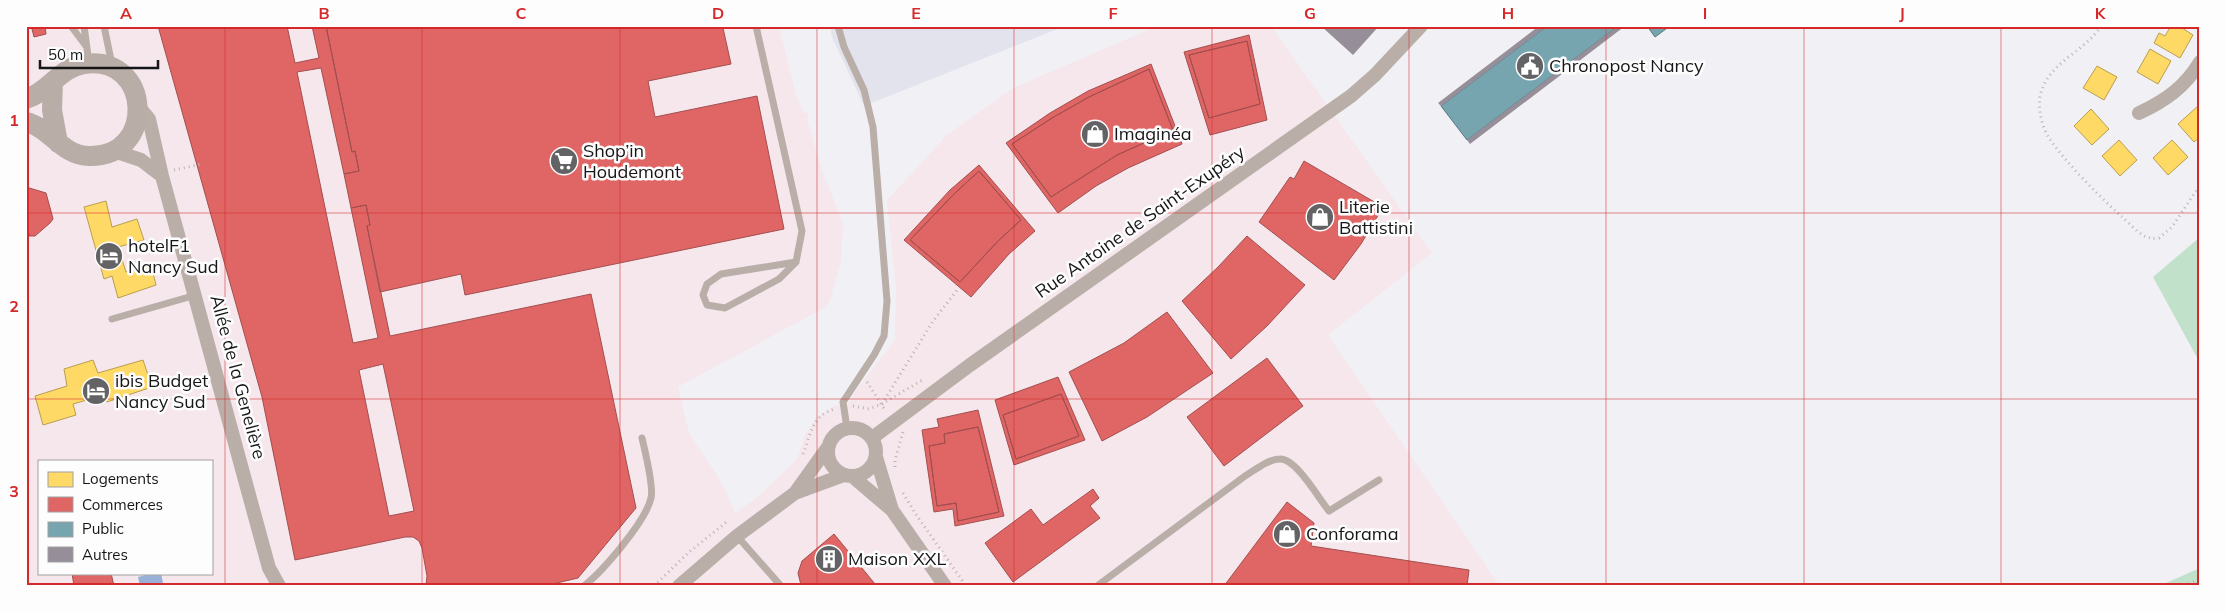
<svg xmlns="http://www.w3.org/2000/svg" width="2226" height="612" viewBox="0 0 2226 612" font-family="Mulish,sans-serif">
<rect width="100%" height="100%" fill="#f1f1f5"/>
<path fill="#f5e7ec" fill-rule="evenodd" d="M26 26H779L796 94 803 113 807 112 809 118 807 119 821 167 843 224 841 261 830 300 826 307 678 387 689 433 722 483 735 513 759 496 797 459 806 433 816 418 834 406 848 404 857 389 895 340 896 288 887 200 947 135 1013 88 1157 26H1271L1432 253 1328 335 1500 586H26ZM39 461H211V573H39Z"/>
<path fill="#e2e3ed" d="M830 26H1065L864 106 832 37Z"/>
<path fill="#c2e1ca" d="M2200 237V363L2153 277Z
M2200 568V586H2159Z"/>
<path fill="#99b1d8" d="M153 573H161L163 583 140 586 138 577Z"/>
<path fill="#ffd966" stroke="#b99e4f" d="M2171 26H2179L2193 35 2180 58 2154 43 2159 33 2165 36Z
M2150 49 2171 61 2158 84 2137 72Z
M2097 66 2117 77 2104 100 2083 88Z
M2198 106 2200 108V137L2194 142 2178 124Z
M2091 109 2109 129 2092 145 2074 126Z
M2119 140 2137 160 2120 176 2102 156Z
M2172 140 2188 157 2168 175 2153 158Z
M106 201 112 227 137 219 144 240 118 247 126 272 151 265 156 285 118 298 112 276 104 279 84 207Z
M93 360 98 373 143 360 152 387 107 402 104 395 73 404 76 415 43 425 35 396 67 386 64 369Z"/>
<path fill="#e06666" stroke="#a34e4f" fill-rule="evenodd" d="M45 26 46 34 34 37 32 29Z
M158 26H287L295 63 319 58 312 26H326L352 152 355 151 359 171 344 174 321 68 297 72 353 343 378 338 351 208 366 205 370 225 367 226 390 336 591 294 636 508 578 578 544 586H426L427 576 422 548 419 541 413 537H405L295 560 262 397ZM383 364 414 511 389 516 359 370Z
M326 26H731L723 28 731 64 648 81 655 117 757 96 784 229 465 295 461 274 380 292 367 226 370 225 366 205 351 208 344 174 359 171 355 151 352 152Z
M1249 35 1267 120 1210 135 1184 52ZM1247 41 1260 104 1209 118 1189 55Z
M1247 41 1260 104 1209 118 1189 55Z
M1151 64 1182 144 1128 168 1096 186 1058 213 1006 143 1050 113 1088 91ZM1149 69 1173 130 1117 155 1051 197 1012 144 1052 118 1089 97Z
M1149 69 1173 130 1117 155 1051 197 1012 144 1052 118 1089 97Z
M1304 161 1383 207 1361 244 1334 280 1259 222 1290 177 1294 179Z
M979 165 1035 231 1009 254 971 297 904 240 950 190ZM979 171 1021 220 998 241 960 282 910 240 954 194Z
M979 171 1021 220 998 241 960 282 910 240 954 194Z
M26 187 46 193 52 215 53 219 50 223 35 236H29L30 234 26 233Z
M1247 236 1305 285 1267 326 1231 359 1182 301 1218 267Z
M1167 312 1213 373 1147 417 1102 441 1069 372 1124 343Z
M1267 358 1303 406 1224 466 1187 417Z
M1058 377 1085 440 1014 465 995 400ZM1061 394 1079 436 1016 459 1003 415Z
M1061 394 1079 436 1016 459 1003 415Z
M978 410 1004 516 955 526 953 509 934 512 922 430 939 427 937 419ZM978 427 999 512 958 521 956 503 937 506 929 446 945 443 944 434Z
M978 427 999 512 958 521 956 503 937 506 929 446 945 443 944 434Z
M1093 489 1099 498 1090 506 1100 518 1013 582 985 543 1031 509 1043 525Z
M1287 502 1314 523 1311 546 1469 570 1467 586H1224Z
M834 534 875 584 873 586 801 585 798 573 802 561Z
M72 573H111L114 586H74Z"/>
<path fill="#76a5af" stroke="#597a82" d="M1547 26H1618L1467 140 1441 106Z
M1647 26H1670L1655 37Z"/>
<path fill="#968e99" d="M1321 26H1379L1353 55Z
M1539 26H1547L1441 106 1438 103Z
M1618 26H1625L1470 144 1467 140Z"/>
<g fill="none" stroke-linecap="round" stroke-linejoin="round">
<path stroke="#bab4b0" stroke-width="3" stroke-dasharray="1 4" stroke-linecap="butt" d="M2101 26C2084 53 2046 63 2040 97 2038 110 2042 127 2049 138 2067 164 2097 194 2121 216 2128 222 2136 231 2144 236 2149 238 2153 239 2159 238L2172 227 2200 185
M174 170 202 164
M867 382 885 410
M882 404 933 321 958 289
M853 406 869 409 882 404 924 379
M803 454C811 436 811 415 835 409
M895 467V460L903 432
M903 493 915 513 966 586
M654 586 688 553 729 520
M2184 586 2200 579"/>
<path stroke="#baafa8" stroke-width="7" d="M71 26 86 46
M84 26 89 63
M104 26 112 65
M756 26 802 231 796 262 779 279 725 308 707 305 703 295 707 284 721 274 796 262
M838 26 844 47 864 90 873 127 887 301 884 336 874 355 843 402 847 428
M112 319 196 295
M737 536 781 586
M584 586C603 571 646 521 651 498 654 487 645 451 642 438
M1097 586 1245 476C1255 470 1268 459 1280 459 1296 458 1319 499 1329 511L1379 480"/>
<path stroke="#baafa8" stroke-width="14" d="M138 106 149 119 162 176 269 568 279 586
M2139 113C2165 101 2185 87 2200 62
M114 151 141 160 162 176
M828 452a24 24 0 1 1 48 0a24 24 0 1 1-48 0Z
M872 438 970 365 1351 96 1375 75 1421 26
M876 457 892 510
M852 476 892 510 945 586
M795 493 844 475
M679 586 737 536 795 493 828 447"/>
<path stroke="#b9aea7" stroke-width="20" d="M53 81 52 110 58 143
M26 99C49 92 60 67 84 64 152 54 157 158 89 156 62 156 51 128 26 122"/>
</g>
<path fill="none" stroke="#d62828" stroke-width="1" stroke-opacity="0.55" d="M225 26V586M422 26V586M620 26V586M817 26V586M1014 26V586M1212 26V586M1409 26V586M1606 26V586M1804 26V586M2001 26V586M26 213H2200M26 399H2200"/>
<defs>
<symbol id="civic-disc" viewBox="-11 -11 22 22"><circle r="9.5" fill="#636365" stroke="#fdfdfe"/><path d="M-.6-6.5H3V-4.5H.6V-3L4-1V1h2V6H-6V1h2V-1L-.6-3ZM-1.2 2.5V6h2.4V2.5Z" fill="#fff"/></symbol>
<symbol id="shop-disc" viewBox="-11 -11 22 22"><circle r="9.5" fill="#636365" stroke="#fdfdfe"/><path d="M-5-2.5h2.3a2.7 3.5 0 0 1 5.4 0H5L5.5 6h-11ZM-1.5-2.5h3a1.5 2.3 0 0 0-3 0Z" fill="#fff"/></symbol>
<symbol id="supermarket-disc" viewBox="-11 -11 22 22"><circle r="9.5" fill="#636365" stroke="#fdfdfe"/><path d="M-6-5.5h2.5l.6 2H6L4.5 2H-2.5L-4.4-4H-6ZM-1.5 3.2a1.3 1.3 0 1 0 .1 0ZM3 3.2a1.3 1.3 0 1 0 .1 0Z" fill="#fff"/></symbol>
<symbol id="hotel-disc" viewBox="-11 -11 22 22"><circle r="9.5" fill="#636365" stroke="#fdfdfe"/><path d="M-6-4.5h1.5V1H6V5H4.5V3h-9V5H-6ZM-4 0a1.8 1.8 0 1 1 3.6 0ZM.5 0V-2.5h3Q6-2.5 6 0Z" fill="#fff"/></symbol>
<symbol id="building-disc" viewBox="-11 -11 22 22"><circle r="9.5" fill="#636365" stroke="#fdfdfe"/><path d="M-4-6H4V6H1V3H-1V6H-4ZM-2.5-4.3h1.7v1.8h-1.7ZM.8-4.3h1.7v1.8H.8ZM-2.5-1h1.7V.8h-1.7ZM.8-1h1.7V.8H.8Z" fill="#fff"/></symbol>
</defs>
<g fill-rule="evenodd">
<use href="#civic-disc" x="1514" y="50" width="32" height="32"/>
<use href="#shop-disc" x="1079" y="118" width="32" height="32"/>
<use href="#supermarket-disc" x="548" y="145" width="32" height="32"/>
<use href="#shop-disc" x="1304" y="201" width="32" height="32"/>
<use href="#hotel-disc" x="93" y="240" width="32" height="32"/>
<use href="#hotel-disc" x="80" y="375" width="32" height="32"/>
<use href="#shop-disc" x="1271" y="518" width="32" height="32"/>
<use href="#building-disc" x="813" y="543" width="32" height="32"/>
</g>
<g text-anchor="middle" stroke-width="5" stroke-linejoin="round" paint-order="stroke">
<g font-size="18" fill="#161618" stroke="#fdfdfe" text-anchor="start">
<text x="1549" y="72">Chronopost Nancy</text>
<text x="1114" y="140">Imaginéa</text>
<text x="583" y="157">Shop’in<tspan x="583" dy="21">Houdemont</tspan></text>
<text x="1339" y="213">Literie<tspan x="1339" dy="21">Battistini</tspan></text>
<text x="128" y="252">hotelF1<tspan x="128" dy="21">Nancy Sud</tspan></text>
<text x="115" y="387">ibis Budget<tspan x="115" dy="21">Nancy Sud</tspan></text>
<text x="1306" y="540">Conforama</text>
<text x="848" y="565">Maison XXL</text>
</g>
<g font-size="18" fill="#161618" stroke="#fdfdfe">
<text transform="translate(1140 222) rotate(-35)" y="6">Rue Antoine de Saint-Exupéry</text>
<text transform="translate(238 377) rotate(75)" y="6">Allée de la Genelière</text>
</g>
</g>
<rect width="2226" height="612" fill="none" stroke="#fdfdfe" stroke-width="55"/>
<rect x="38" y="460" width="175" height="115" fill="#fdfdfe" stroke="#a1a1a2"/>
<rect x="48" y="472" width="25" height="15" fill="#ffd966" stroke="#a1a1a2"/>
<text x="82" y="484" font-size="15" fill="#161618">Logements</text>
<rect x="48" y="497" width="25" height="15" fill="#e06666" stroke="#a1a1a2"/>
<text x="82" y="510" font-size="15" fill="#161618">Commerces</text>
<rect x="48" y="522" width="25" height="15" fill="#76a5af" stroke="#a1a1a2"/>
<text x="82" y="534" font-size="15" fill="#161618">Public</text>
<rect x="48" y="547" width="25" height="15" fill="#968e99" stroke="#a1a1a2"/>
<text x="82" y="560" font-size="15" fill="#161618">Autres</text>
<path d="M40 60v8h118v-8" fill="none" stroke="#161618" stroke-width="2.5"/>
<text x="48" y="60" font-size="15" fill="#161618" stroke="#fdfdfe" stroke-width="4" paint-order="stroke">50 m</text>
<rect x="28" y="28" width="2170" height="556" fill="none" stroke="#d62828" stroke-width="2"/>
<g font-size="16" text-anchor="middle" font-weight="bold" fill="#d62828">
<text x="126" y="19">A</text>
<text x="324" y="19">B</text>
<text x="521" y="19">C</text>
<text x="718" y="19">D</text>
<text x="916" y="19">E</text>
<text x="1113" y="19">F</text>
<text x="1310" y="19">G</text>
<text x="1508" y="19">H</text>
<text x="1705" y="19">I</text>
<text x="1902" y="19">J</text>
<text x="2100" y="19">K</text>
<text x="14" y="126">1</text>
<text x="14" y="312">2</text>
<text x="14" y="497">3</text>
</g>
</svg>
